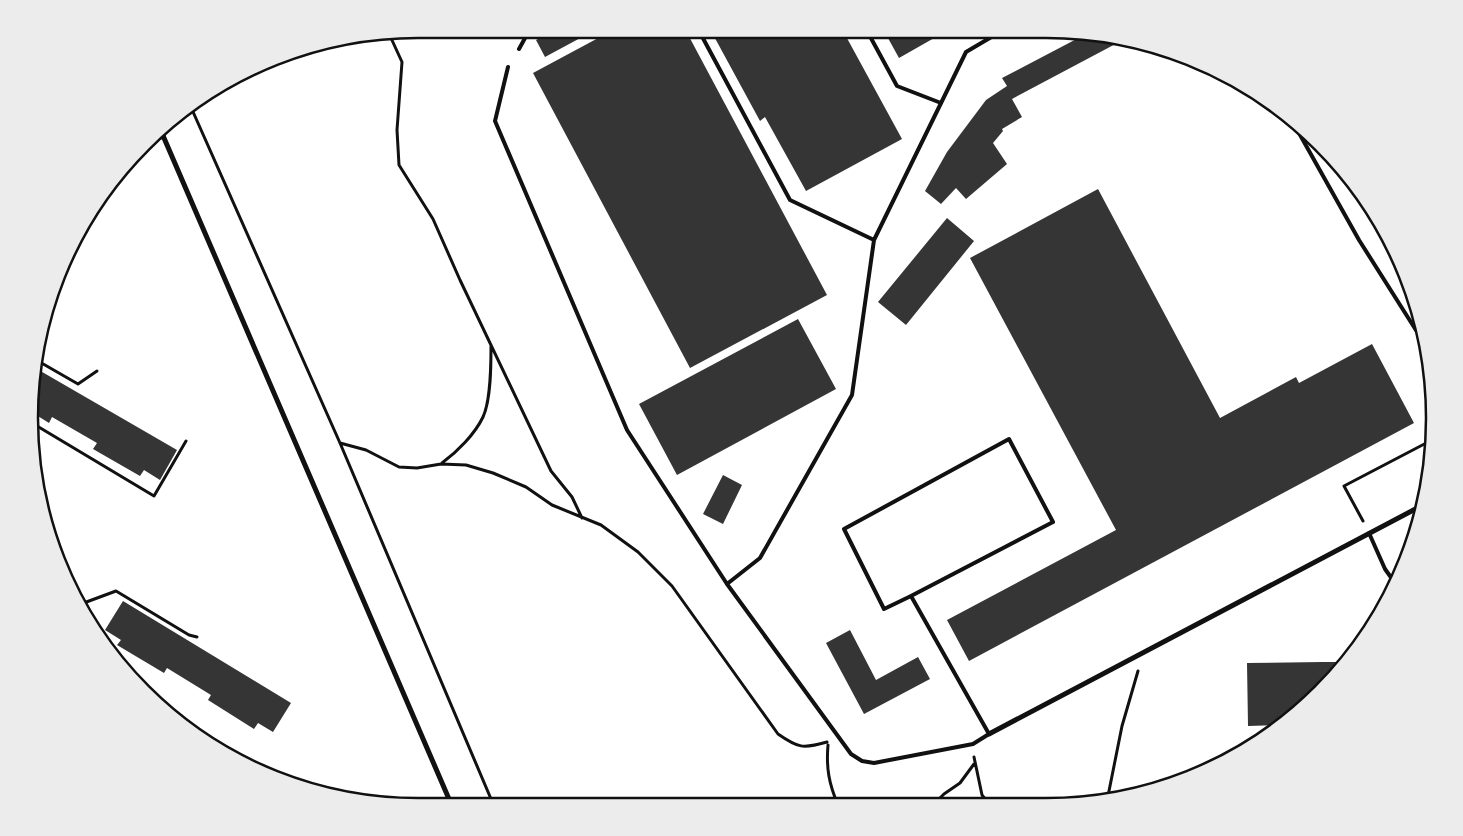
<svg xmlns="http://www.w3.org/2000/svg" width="1463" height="836" viewBox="0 0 1463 836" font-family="'Roboto Condensed',sans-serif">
<rect width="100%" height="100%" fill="#fff"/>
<path fill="#353535" d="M550 29H597L545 57 536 40 551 32Z
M615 29H685L827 295 690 368 533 73Z
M710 29H842L902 139 806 191 765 117 760 121Z
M883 29H950L899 58Z
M1088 33 1123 40 1012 99 1022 117 1002 129 1003 131 993 143 1007 164 966 199 956 188 941 204 925 191 947 152 986 100 1007 86 1002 78Z
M1098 189 1220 418 1296 377 1299 383 1372 344 1414 423 969 661 947 620 1116 530 970 258Z
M947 218 974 241 906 325 878 302Z
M798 319 836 389 677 475 639 404Z
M37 369 177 450 160 480 144 470 140 476 93 449 97 443 52 417 49 423 33 413Z
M723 475 742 485 723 524 703 514Z
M123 601 291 703 273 732 258 723 254 729 208 700 211 695 167 668 164 673 117 645 121 640 105 630Z
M850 630 876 680 918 657 930 679 864 714 826 643Z
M1323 662H1344L1320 693 1281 725 1248 726 1247 663Z"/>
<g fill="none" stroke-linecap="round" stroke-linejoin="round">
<path stroke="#111" stroke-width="3" d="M384 34 391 38 402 62 397 130 399 165 433 219 460 280 551 471 572 497 582 518
M190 105 340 443 494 806
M38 361 78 384 97 371
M32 423 154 496 186 441
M340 443 366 450 399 467 417 468 441 464 466 465 493 473 526 487 552 505 601 525 638 552 672 586 778 734C798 748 803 749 827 742
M442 463C457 452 475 434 483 417 491 400 491 365 491 346
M1363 521 1344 486 1432 440
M81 604 116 591 189 635 197 637
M828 745C826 768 829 784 838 805
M974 757 982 795 989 804
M1107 801 1122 726 1138 671
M933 805 944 794 960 783 974 764"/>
<path stroke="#111" stroke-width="4" d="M698 29 790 200 874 240
M866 29 897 86 941 103
M519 49 530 29
M508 67 495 121 627 430 727 584 851 754 862 761 874 763 973 744 989 734 911 596 1053 522 1009 439 844 529 884 609 911 596
M1290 117 1359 240 1426 346
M149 143 164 136
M1369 533 1385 569 1395 583
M727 584 760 558 852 395 874 240 966 52 1005 29"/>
<path stroke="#111" stroke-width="5" d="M161 131 452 806
M989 734 1423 505"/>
</g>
<path d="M0 0H1463V836H0ZM418 38H1046A380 380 0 0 1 1426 418V418A380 380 0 0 1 1046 798H418A380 380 0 0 1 38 418V418A380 380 0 0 1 418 38Z" fill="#ececec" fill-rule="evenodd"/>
<path fill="none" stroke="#111" stroke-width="2.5" d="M418 38H1046A380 380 0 0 1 1426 418V418A380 380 0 0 1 1046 798H418A380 380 0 0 1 38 418V418A380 380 0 0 1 418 38Z"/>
</svg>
